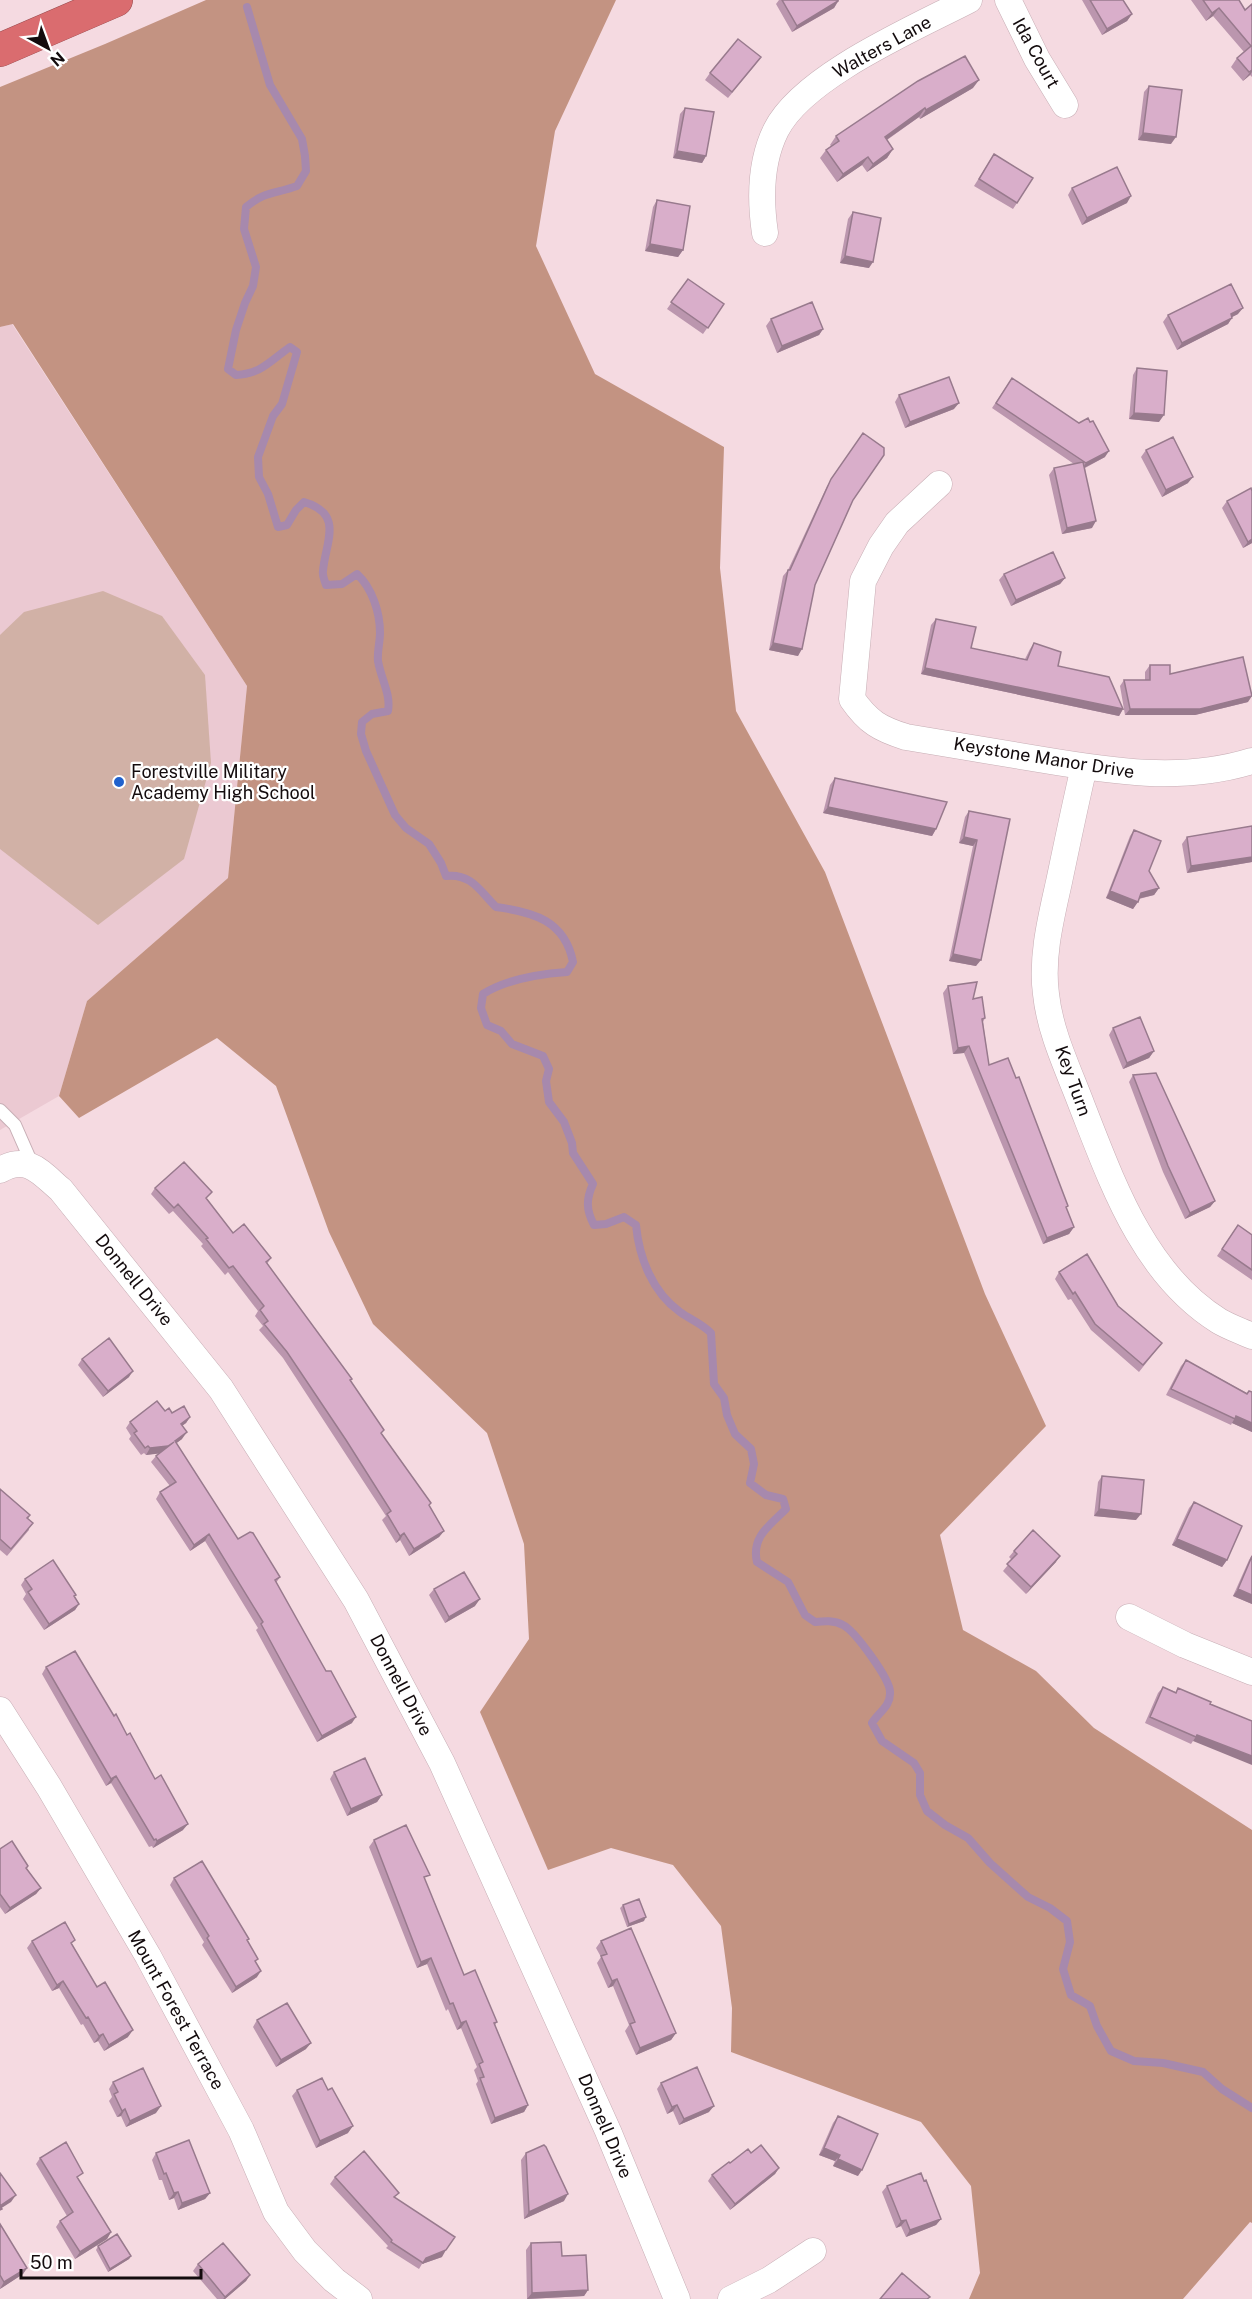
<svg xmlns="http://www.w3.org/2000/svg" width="1252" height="2299" viewBox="0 0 1252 2299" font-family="'Public Sans',sans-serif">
<rect width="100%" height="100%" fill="#f5dae1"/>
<path fill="#ebc9d2" d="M12 324 247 686 228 878 87 1001 59 1096 0 1130V327Z"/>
<path fill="#d1b1a6" d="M103 591 162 616 205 675 211 763 184 859 98 925 0 849V635L24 612Z"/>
<path fill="#c39382" d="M206 0H616L555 131 536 246 595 374 724 447 720 568 736 711 825 872 985 1294 1046 1426 940 1535 963 1630 1036 1671 1094 1728 1252 1830V2223L1250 2222 1183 2299H969L980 2273 971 2186 921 2122 731 2052 732 2008 721 1926 673 1865 611 1848 548 1870 480 1712 529 1639 524 1544 487 1433 373 1324 329 1232 276 1086 217 1038 79 1118 59 1096 87 1001 228 878 247 686 13 324 0 327V87L105 44Z"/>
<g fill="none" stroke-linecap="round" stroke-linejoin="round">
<path stroke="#a789ad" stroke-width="8" d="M247 7 270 85 302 139 305 156 306 171 297 186C275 194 265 191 246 207L244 229 256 267 253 286 245 303 236 330 228 369 236 375C261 374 270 361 290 347L297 352 282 404 273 416 258 457 259 477 268 494 278 527 287 525 296 510 304 502C345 514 325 543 323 571 322 576 325 581 326 585L342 584 357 574C372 588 380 612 380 633 380 642 377 652 378 661 381 679 391 694 388 711L372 714 362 722 361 734 366 751 395 815 406 828 429 844 441 863 446 876C471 873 480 891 496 907 534 912 565 921 573 962L567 972C539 974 507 979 483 994L481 1008 487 1025 501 1031 512 1044 543 1056 549 1069 546 1081 549 1102 564 1122 572 1143 573 1153 593 1184C586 1199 586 1210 594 1225L606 1224 624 1217 636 1225C639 1257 652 1292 680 1312 691 1320 701 1323 711 1333L714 1384 724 1398 727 1415 735 1434 751 1449 754 1464 750 1483 766 1495 783 1499 786 1509C770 1525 751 1537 757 1562L788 1582 805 1615 815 1622C824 1621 834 1620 843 1625 855 1631 890 1679 890 1692 891 1706 879 1712 872 1723L882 1741 914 1763 920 1773V1795L927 1811 945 1825 968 1838 990 1863 1028 1897 1050 1908 1067 1921 1070 1942 1063 1969 1071 1995 1090 2006 1097 2026 1111 2051 1134 2061 1163 2063 1203 2072 1222 2089 1252 2108"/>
<defs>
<path id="lane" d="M0 1110 15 1125 33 1166"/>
<path id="street" d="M1008 0 1037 59 1065 105
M765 233C760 199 760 162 776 130 803 76 915 28 969 0
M939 484 897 523 881 546 863 581 852 699C868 722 880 729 906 737 950 744 994 752 1038 759 1109 771 1182 783 1252 761
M1084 767C1075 805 1067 844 1059 882 1051 918 1041 957 1046 994 1050 1033 1069 1071 1082 1106 1113 1185 1144 1274 1219 1321 1229 1327 1241 1331 1252 1336
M0 1170C28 1154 41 1173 61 1190L221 1389 356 1600 442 1763 608 2131 677 2299
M1129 1617 1185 1645 1252 1672
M0 1710 49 1787 148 1956 241 2130 276 2212 305 2251 334 2280 359 2299
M731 2299 769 2280 813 2251"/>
<path id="highway" d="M0 50 116 0"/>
</defs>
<use href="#lane" stroke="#c7aeb5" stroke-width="14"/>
<use href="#street" stroke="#c7aeb5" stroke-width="27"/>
<use href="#highway" stroke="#944a4d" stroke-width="34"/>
<use href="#lane" stroke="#fff" stroke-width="12"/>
<use href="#street" stroke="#fff" stroke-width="26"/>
<use href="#highway" stroke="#da6c6f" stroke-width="33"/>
</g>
<path fill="#bb96ae" d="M779 0H839L834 8 792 32 776 4Z
M1082 0H1123L1132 14 1127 21 1102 35Z
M1191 0H1239L1245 10 1252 4V77L1250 75 1243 81 1231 67 1237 58 1244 52 1213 16 1206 21Z
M756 64 728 98 705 80 710 73Z
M1149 86 1171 144 1138 140 1144 92Z
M973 88 920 119 919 117 887 140 893 149 887 158 867 172 862 165 837 182 820 158 826 150 831 146 830 145 836 136Z
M685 108 706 156 702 163 673 158 680 114Z
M994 154 1017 203 1013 209 974 186Z
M1072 188 1127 203 1082 225 1068 195Z
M657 200 683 250 678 257 645 251 653 207Z
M853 212 869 268 840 263 848 219Z
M688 279 724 304 703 334 667 309Z
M1238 314 1232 317 1228 324 1177 350 1163 322 1168 315Z
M771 319 823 329 819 335 777 353 766 326Z
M1137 368 1159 422 1129 419 1133 375Z
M1012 378 1105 457 1085 468 1092 528 1062 534 1049 475 1054 468 1074 464 992 408Z
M899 395 954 409 905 428 895 402Z
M863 433 853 500 815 585 798 656 769 650 783 576 788 570 827 486Z
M1146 450 1188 483 1162 497 1141 457Z
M1227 501 1252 543 1243 548 1222 508Z
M1004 574 1065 578 1060 584 1011 606 999 580Z
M936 619 971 648 1025 659 1030 649 1034 643 1058 666 1123 709 1119 716 921 674 931 625Z
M1150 665 1170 674 1248 702 1195 715H1125L1120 686 1124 680H1145V672Z
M835 778 936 829 932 836 823 813 830 785Z
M969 811 1010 819 976 966 949 961 973 846 959 843 965 817Z
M1252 826V862L1187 873 1182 844 1187 837Z
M1134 830 1149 871 1159 888 1154 895 1139 899 1133 909 1106 898 1130 836Z
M948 986 973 999 985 1018 983 1022 989 1065 1068 1206 1066 1208 1074 1227 1069 1234 1043 1244 964 1053 953 1054 943 993Z
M1113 1028 1154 1051 1149 1058 1123 1069 1109 1035Z
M1133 1075 1215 1201 1210 1207 1185 1219 1163 1172 1129 1082Z
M155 1188 207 1199 233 1233 271 1258 267 1264 352 1379 351 1381 382 1434 429 1506 444 1531 439 1537 409 1556 400 1540 396 1543 382 1520 386 1516 341 1447 283 1358 259 1330 263 1326 255 1316 258 1311 228 1272 225 1275 201 1246 203 1244 173 1211 169 1214 151 1194Z
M1238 1225 1252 1235V1280L1217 1256Z
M1059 1272 1118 1306 1162 1343 1139 1372 1091 1330 1071 1299 1068 1300 1055 1279Z
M82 1359 129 1377 103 1397 78 1365Z
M1186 1360 1247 1393 1249 1391 1252 1432 1232 1423 1231 1425 1166 1395 1181 1366Z
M165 1411 190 1417 186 1423 182 1426V1439L176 1443 238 1539 280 1577 276 1583 352 1723 317 1742 256 1630 258 1628 205 1541 190 1551 156 1499 160 1492 170 1486 151 1462 156 1456 159 1453 146 1455 144 1453 141 1455 129 1439 131 1436 126 1428 130 1422Z
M1102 1476 1136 1520 1094 1516 1098 1482Z
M0 1489 30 1515 28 1519 29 1530 7 1556 0 1550Z
M1194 1502 1227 1560 1222 1567 1172 1545 1189 1508Z
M1014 1551 1056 1562 1026 1594 1003 1571 1012 1560 1009 1557Z
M1252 1555V1604L1233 1596 1249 1560Z
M25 1579 75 1597 79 1604 75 1610 44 1630 23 1599 26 1594 21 1585Z
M434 1589 475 1606 445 1623 429 1595Z
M46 1667 183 1830 153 1848 152 1846 149 1847 111 1783 106 1786 42 1674Z
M1163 1687 1176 1692 1178 1688 1210 1704 1252 1721 1193 1741 1191 1744 1145 1723 1158 1693Z
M334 1772 382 1795 377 1802 347 1816 330 1779Z
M374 1840 425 1881 464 1975 497 2022 495 2025 528 2105 524 2112 491 2124 476 2084 478 2081 474 2070 477 2067 461 2028 457 2030 448 2009 446 2011 427 1964 417 1968 369 1847Z
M0 1849 28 1866 27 1869 41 1888 36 1894 5 1914 0 1907Z
M174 1878 247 1941 256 1962 257 1977 232 1993 202 1945 204 1942 170 1885Z
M623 1905 644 1921 627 1927 620 1908Z
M32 1941 72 1944 97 1987 128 2037 104 2051 98 2041 94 2043 83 2024 81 2025 59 1988 52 1991 27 1948Z
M601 1941 676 2033 671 2040 636 2055 625 2031 629 2025 613 1986 608 1988 597 1963 601 1957 596 1948Z
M257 2020 306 2049 276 2067 253 2027Z
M113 2082 156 2113 126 2127 121 2116 117 2117 109 2101 112 2097 109 2089Z
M661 2083 709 2112 679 2125 673 2111 667 2114 657 2089Z
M297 2090H328L348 2133 316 2148 292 2096Z
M838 2116 858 2176 833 2166 835 2161 819 2155 833 2123Z
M156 2153 210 2193 205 2199 178 2210 174 2198 169 2200 162 2180H159L152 2160Z
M526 2153 564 2201 524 2219 521 2160Z
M751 2153 779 2168 775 2174 730 2210 708 2181 712 2175 730 2163Z
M40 2158 79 2180 111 2232 107 2239 75 2259 56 2227 60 2221 67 2216 36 2164Z
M335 2177 395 2198 442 2257 422 2264 419 2269 386 2248 388 2246 330 2184Z
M924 2181 941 2219 936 2225 906 2237 901 2226 896 2228 882 2192 887 2186Z
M0 2224 27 2268 23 2274 0 2289Z
M531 2243 562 2256 588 2290 584 2296 527 2299 526 2250Z
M98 2246 131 2256 129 2259 108 2272 96 2250Z
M198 2264 250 2275 246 2281 225 2299H217L193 2271Z"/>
<path fill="#987a8d" d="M838 1 834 8 792 32 797 26Z
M1219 8 1213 16 1206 21 1212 13Z
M1132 14 1127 21 1102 35 1107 29Z
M1252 70V72L1250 75 1243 81Z
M979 80 973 88 920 119 926 110Z
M925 108 919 117 879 145 885 137Z
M1143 133 1176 137 1171 144 1138 140Z
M893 149 887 158 867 172 873 164Z
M677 151 706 156 702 163 673 158Z
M868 157 862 165 837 182 843 174Z
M1131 196 1127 203 1082 225 1087 218Z
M650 244 683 250 678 257 645 251Z
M845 256 873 262 869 268 840 263Z
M1243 308 1238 314 1226 320 1231 314Z
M1232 318 1228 324 1177 350 1182 343Z
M823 329 819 335 777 353 782 346Z
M959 403 954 409 905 428 910 422Z
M1134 413 1164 415 1159 422 1129 419Z
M1109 451 1105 457 1082 469 1086 463Z
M1193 477 1188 483 1162 497 1166 490Z
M1096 521 1092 528 1062 534 1067 528Z
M1252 539V543L1243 548 1248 542Z
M1065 578 1060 584 1011 606 1016 600Z
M773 643 802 649 798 656 769 650Z
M925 668 1123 709 1119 716 921 674Z
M1252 696 1248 702 1195 715H1125L1130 709Z
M828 807 936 829 932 836 823 813Z
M964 837 977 840 973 846 959 843Z
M1252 857V862L1187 873 1191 866Z
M1159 888 1154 895 1137 899 1141 893Z
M1110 891 1138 902 1133 909 1106 898Z
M953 954 981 960 976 966 949 961Z
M969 1046 964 1053 953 1054 958 1048Z
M1154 1051 1149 1058 1123 1069 1127 1063Z
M1215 1201 1210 1207 1185 1219 1190 1213Z
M1074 1227 1069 1234 1043 1244 1047 1238Z
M133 1371 129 1377 103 1397 108 1391Z
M1236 1416 1252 1423V1432L1232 1423Z
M190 1417 186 1423 176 1430 181 1424Z
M187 1432 182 1439 170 1448 175 1441Z
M168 1446 164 1453 146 1455 150 1448Z
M1099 1509 1141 1514 1136 1520 1094 1516Z
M444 1531 439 1537 409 1556 414 1549Z
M404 1533 400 1540 396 1543 400 1536Z
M209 1534 205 1541 190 1551 194 1545Z
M1177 1539 1227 1560 1222 1567 1172 1545Z
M1060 1556 1056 1562 1026 1594 1031 1587Z
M1238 1589 1252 1595V1604L1233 1596Z
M480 1599 475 1606 445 1623 449 1617Z
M79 1604 75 1610 44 1630 49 1624Z
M356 1717 352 1723 317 1742 322 1736Z
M1197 1735 1252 1756V1765L1193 1741Z
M116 1776 111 1783 106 1786 111 1779Z
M382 1795 377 1802 347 1816 351 1809Z
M188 1824 183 1830 153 1848 157 1841Z
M41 1888 36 1894 5 1914 10 1908Z
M646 1917 644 1921 627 1927 629 1924Z
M431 1958 427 1964 417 1968 421 1962Z
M261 1971 257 1977 232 1993 236 1987Z
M617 1979 613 1986 608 1988 612 1981Z
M63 1981 59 1988 52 1991 57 1985Z
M466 2021 461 2028 457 2030 461 2023Z
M133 2030 128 2037 104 2051 109 2045Z
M676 2033 671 2040 636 2055 640 2048Z
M103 2034 98 2041 94 2043 99 2036Z
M311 2043 306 2049 276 2067 281 2060Z
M528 2105 524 2112 491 2124 495 2118Z
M677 2105 673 2111 667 2114 672 2107Z
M161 2106 156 2113 126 2127 130 2121Z
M714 2106 709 2112 679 2125 684 2119Z
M125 2109 121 2116 117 2117 122 2111Z
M353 2126 348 2133 316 2148 320 2141Z
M824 2148 840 2155 835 2161 819 2155Z
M838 2159 862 2170 858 2176 833 2166Z
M779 2168 775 2174 730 2210 735 2204Z
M178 2192 174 2198 169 2200 174 2193Z
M210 2193 205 2199 178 2210 182 2203Z
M568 2194 564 2201 524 2219 529 2212Z
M16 2195 11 2202 0 2209V2206Z
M941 2219 936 2225 906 2237 910 2230Z
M906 2220 901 2226 896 2228 901 2221Z
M111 2232 107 2239 75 2259 80 2252Z
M446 2250 442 2257 422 2264 426 2258Z
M131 2256 129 2259 108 2272 110 2269Z
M27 2268 23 2274 0 2289 4 2282Z
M250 2275 246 2281 225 2299H223Z
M588 2290 584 2296 527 2299 532 2293Z"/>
<path fill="#d9aeca" stroke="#987a8d" stroke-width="1.5" d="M782 0H838V1L797 26Z
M1090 0H1123L1132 14 1107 29Z
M1203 0H1239L1245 10 1252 4V70L1249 72 1237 58 1251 46 1219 8 1212 13Z
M738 39 761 57 732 92 710 73Z
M965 56 979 80 926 110 925 108 885 137 893 149 873 164 868 157 843 174 826 150 839 141 836 136 918 81Z
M1149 86 1182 90 1176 137 1143 133Z
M685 108 714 112 706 156 677 151Z
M994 154 1033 178 1017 203 979 179Z
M1117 167 1131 196 1087 218 1072 188Z
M657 200 690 206 683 250 650 244Z
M853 212 881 218 873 262 845 256Z
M688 279 724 304 708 328 671 302Z
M1231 284 1243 308 1231 314 1232 318 1182 343 1168 315Z
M812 302 823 329 782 346 771 319Z
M1137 368 1167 371 1164 415 1134 413Z
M949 377 959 403 910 422 899 395Z
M1012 378 1079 423 1088 418 1090 422 1093 421 1109 451 1086 463 996 403Z
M863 433 884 448V455L853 500 815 585 802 649 773 643 788 570H790L831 479Z
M1173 437 1193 477 1166 490 1146 450Z
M1083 462 1096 521 1067 528 1054 468Z
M1251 488 1252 491V539L1248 542 1227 501Z
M1053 552 1065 578 1016 600 1004 574Z
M936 619 976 627 971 648 1027 660 1034 643 1061 652 1058 666 1109 677 1123 709 925 668Z
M1243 657 1252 696 1200 709H1130L1124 680H1150V665H1170V674Z
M835 778 947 802 936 829 828 807Z
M969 811 1010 819 981 960 953 954 977 840 964 837Z
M1252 826V857L1191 866 1187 837Z
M1134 830 1161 841 1149 871 1159 888 1141 893 1138 902 1110 891Z
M977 982 973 999 982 997 985 1018 982 1019 989 1065 1008 1058 1016 1078 1019 1077 1068 1206 1066 1207 1074 1227 1047 1238 969 1046 958 1048 948 986Z
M1140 1017 1154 1051 1127 1063 1113 1028Z
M1156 1073 1215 1201 1190 1213 1168 1166 1133 1075Z
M184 1162 212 1192 206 1198 233 1233 244 1224 271 1258 266 1262 352 1379 350 1380 384 1430 381 1433 431 1503 429 1505 444 1531 414 1549 404 1533 400 1536 387 1514 391 1511 346 1440 287 1352 264 1324 268 1321 260 1310 264 1306 233 1266 229 1268 206 1239 208 1238 178 1204 174 1208 155 1188Z
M1238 1225 1252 1235V1270L1222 1249Z
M1087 1254 1118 1306 1162 1343 1143 1365 1095 1324 1075 1292 1073 1294 1059 1272Z
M109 1338 133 1371 108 1391 82 1359Z
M1186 1360 1247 1394 1249 1391 1252 1392V1423L1236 1416 1235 1419 1171 1389Z
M157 1401 165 1411 169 1408 172 1413 184 1406 190 1417 181 1424 187 1432 175 1441 238 1539 250 1532 253 1533 280 1577 275 1580 326 1671H331L356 1717 322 1736 261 1624 263 1622 209 1534 194 1545 160 1492 176 1482 156 1456 174 1442 168 1446 150 1448 148 1446 145 1448 134 1433 137 1431 130 1422Z
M1102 1476 1144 1480 1141 1514 1099 1509Z
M0 1489 30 1515 27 1518 33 1523 11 1549 0 1539Z
M1194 1502 1242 1526 1227 1560 1177 1539Z
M1033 1530 1060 1556 1031 1587 1007 1564 1017 1554 1014 1551Z
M1252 1556V1595L1238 1589Z
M53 1560 76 1595 74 1596 79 1604 49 1624 28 1592 32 1589 25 1579Z
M464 1572 480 1599 449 1617 434 1589Z
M75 1651 114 1716 116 1714 127 1735 130 1733 155 1779 161 1775 188 1824 157 1841 156 1839 154 1840 116 1776 111 1779 46 1667Z
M1163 1687 1176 1693 1178 1688 1211 1702 1210 1704 1252 1721V1756L1197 1735 1196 1737 1150 1717Z
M365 1758 382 1795 351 1809 334 1772Z
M406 1825 430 1875 424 1877 464 1975 475 1970 497 2022 494 2023 528 2105 495 2118 480 2078 484 2077 479 2064 483 2062 466 2021 461 2023 453 2003 450 2004 431 1958 421 1962 374 1840Z
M12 1841 28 1866 26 1868 41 1888 10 1908 0 1894V1849Z
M202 1861 249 1939 247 1940 258 1959 255 1961 261 1971 236 1987 207 1938 209 1936 174 1878Z
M639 1899 646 1917 629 1924 623 1905Z
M65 1922 75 1940 71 1943 97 1987 105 1982 133 2030 109 2045 103 2034 99 2036 88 2017 86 2018 63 1981 57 1985 32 1941Z
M631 1928 676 2033 640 2048 630 2024 635 2022 617 1979 612 1981 601 1956 607 1954 601 1941Z
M287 2003 311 2043 281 2060 257 2020Z
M697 2067 714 2106 684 2119 677 2105 672 2107 661 2083Z
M143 2068 161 2106 130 2121 125 2109 122 2111 114 2094 118 2092 113 2082Z
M322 2078 328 2090 332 2088 353 2126 320 2141 297 2090Z
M838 2116 878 2134 862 2170 838 2159 840 2155 824 2148Z
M189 2140 210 2193 182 2203 178 2192 174 2193 166 2173 164 2174 156 2153Z
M66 2142 83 2173 77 2177 111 2232 80 2252 60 2221 73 2212 40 2158Z
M544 2145 546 2147 568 2194 529 2212 526 2153Z
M761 2145 779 2168 735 2204 712 2175 729 2162 730 2163 748 2149 751 2153Z
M364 2151 399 2193 394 2197 455 2237 446 2250 426 2258 423 2263 391 2242 392 2240 335 2177Z
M0 2173 16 2195 0 2206 2 2209 0 2210Z
M921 2173 924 2181 926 2180 941 2219 910 2230 906 2220 901 2221 887 2186Z
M0 2224 27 2268 4 2282 0 2275Z
M117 2234 131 2256 110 2269 98 2246Z
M561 2242 562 2256 586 2255 588 2290 532 2293 531 2243Z
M223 2243 250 2275 225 2297 198 2264Z
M902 2273 930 2297 927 2299H880Z"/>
<circle fill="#2061cd" stroke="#fff" stroke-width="2" cx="119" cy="782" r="6"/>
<g text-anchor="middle" stroke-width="4.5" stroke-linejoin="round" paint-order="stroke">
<g font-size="18" fill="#130b0d" stroke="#fff">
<text transform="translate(882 47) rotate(-29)" y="6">Walters Lane</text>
<text transform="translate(1036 53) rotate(61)" y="6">Ida Court</text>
<text transform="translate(1044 758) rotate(9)" y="6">Keystone Manor Drive</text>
<text transform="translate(1073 1081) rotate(70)" y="6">Key Turn</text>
<text transform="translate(134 1280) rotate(51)" y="6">Donnell Drive</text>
<text transform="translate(401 1685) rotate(62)" y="6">Donnell Drive</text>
<text transform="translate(176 2010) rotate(61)" y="6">Mount Forest Terrace</text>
<text transform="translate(605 2126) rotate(67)" y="6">Donnell Drive</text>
</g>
<g font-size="18" fill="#130b0d" stroke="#fff" text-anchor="start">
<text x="131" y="778">Forestville Military<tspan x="131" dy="21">Academy High School</tspan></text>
</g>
</g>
<g transform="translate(48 48) rotate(139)" stroke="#ffffff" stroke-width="4.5" paint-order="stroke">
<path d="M0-4.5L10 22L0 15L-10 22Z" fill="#130b0d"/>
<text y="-9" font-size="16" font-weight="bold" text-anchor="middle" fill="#130b0d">N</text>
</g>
<path d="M21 2269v9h180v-9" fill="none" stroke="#130b0d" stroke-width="3"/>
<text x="30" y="2269" font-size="18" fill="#130b0d" stroke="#ffffff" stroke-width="4.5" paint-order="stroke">50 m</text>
</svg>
